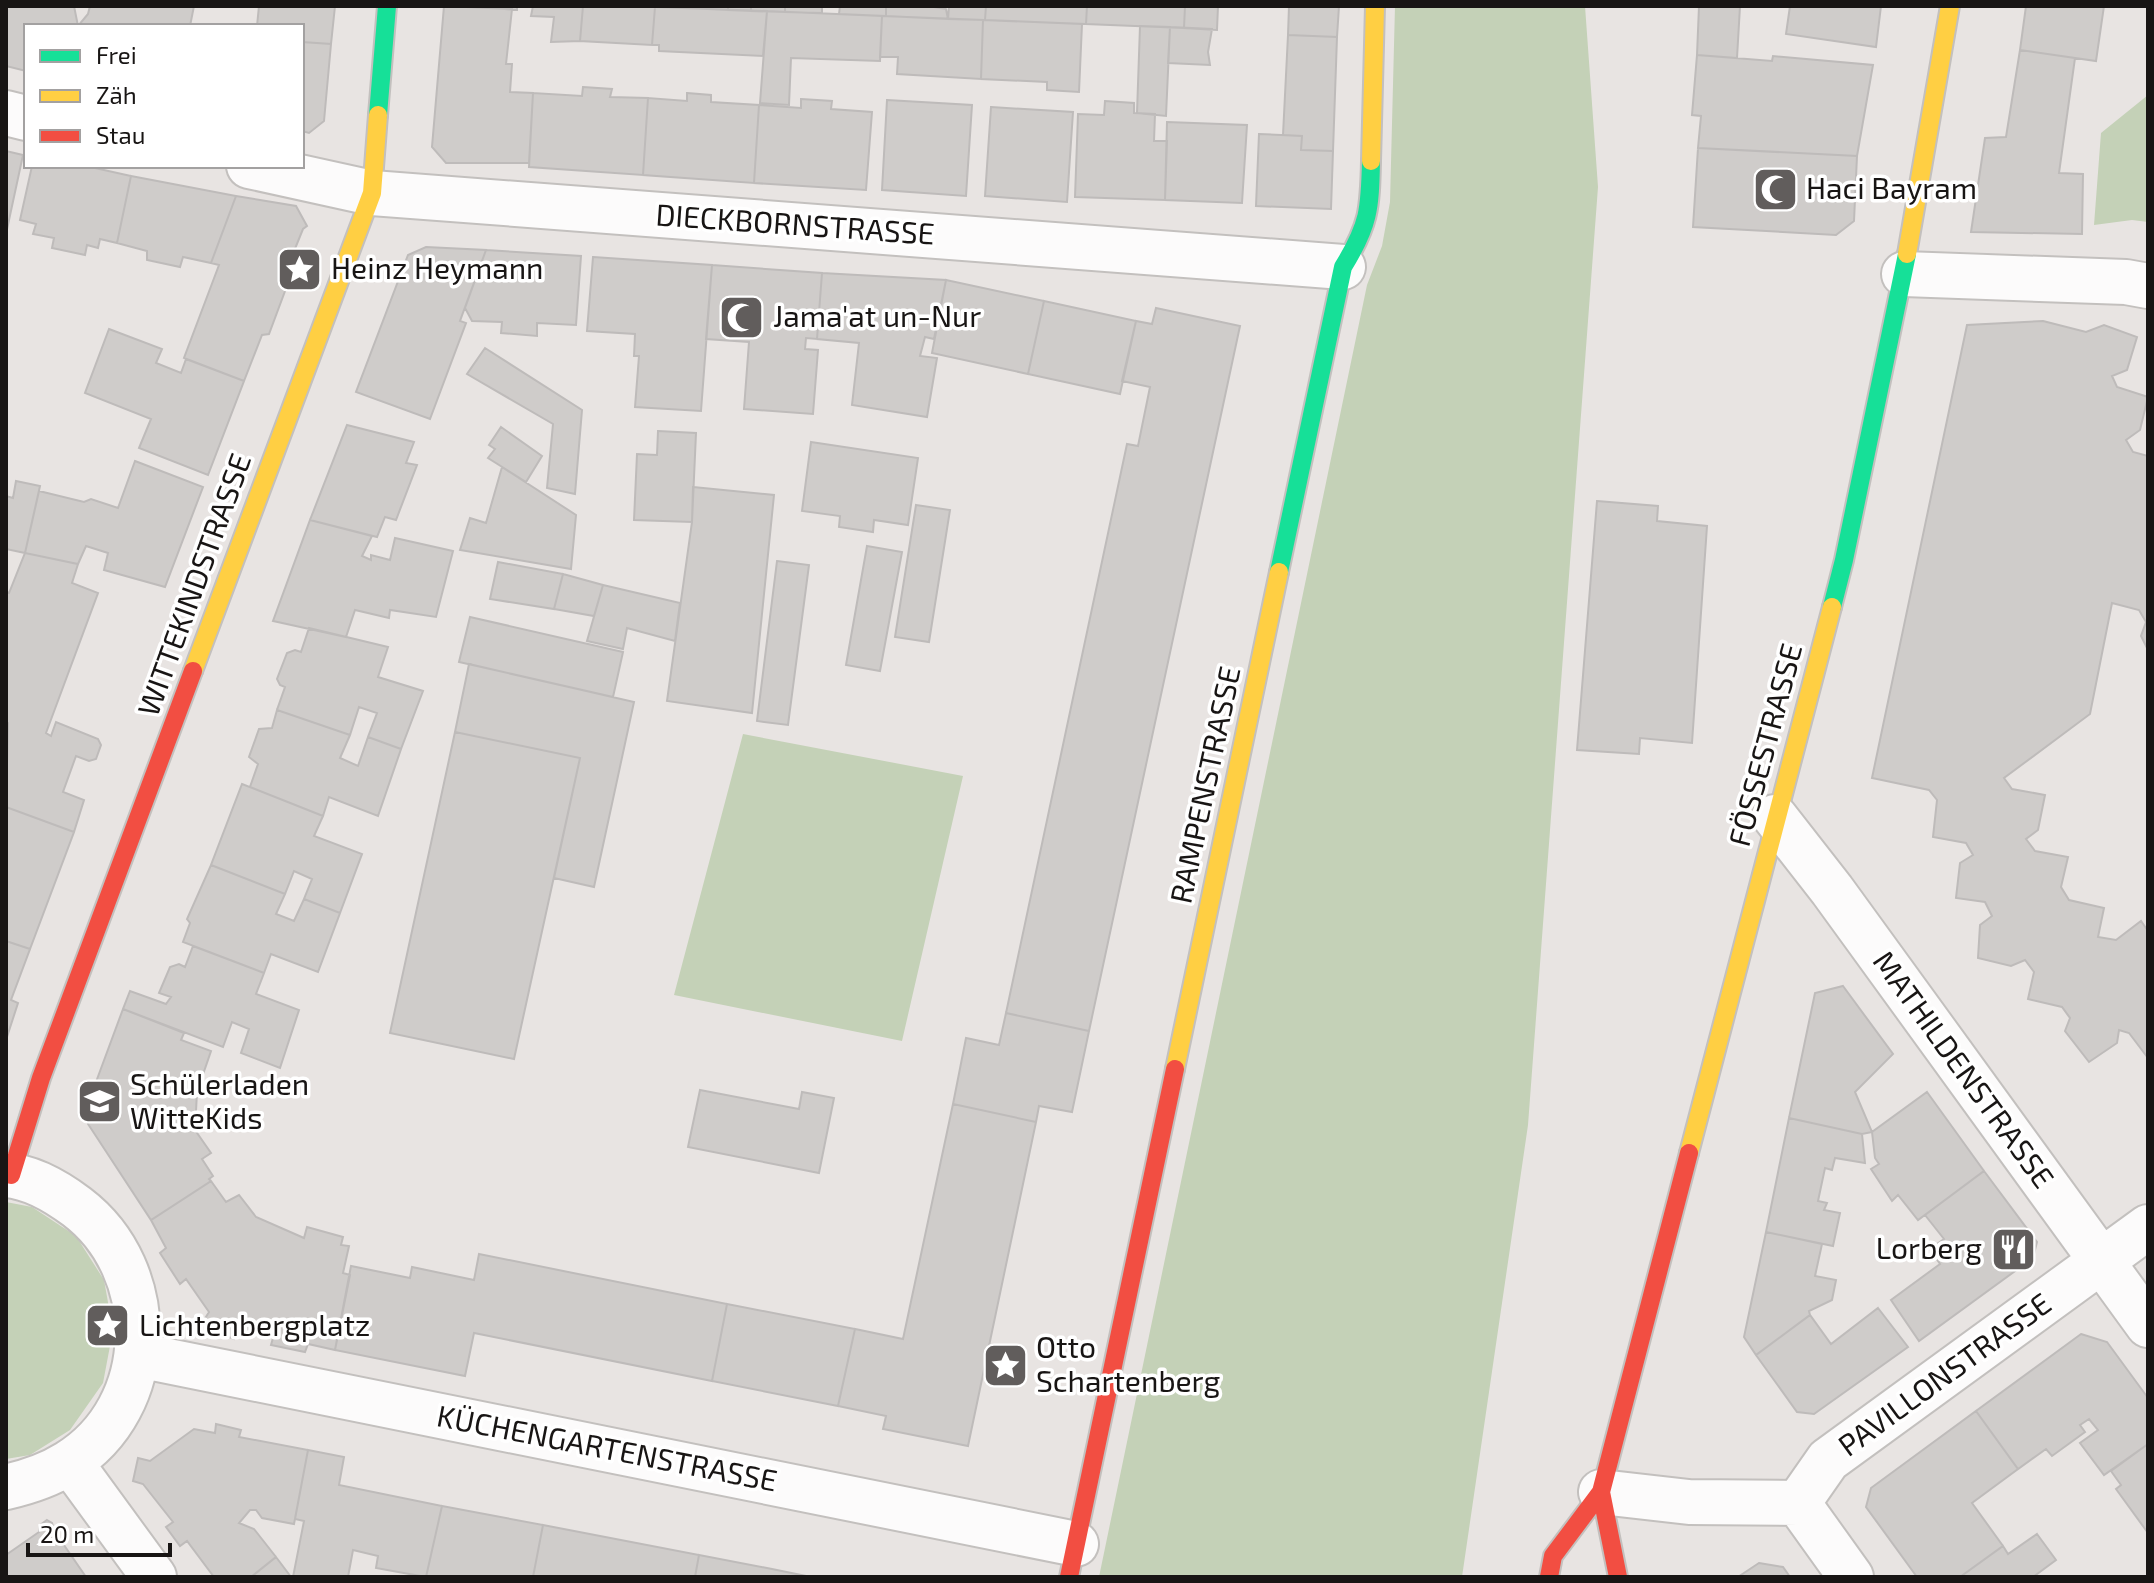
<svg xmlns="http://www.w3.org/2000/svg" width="2154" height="1583" viewBox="0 0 2154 1583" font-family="'Exo 2',sans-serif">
<rect width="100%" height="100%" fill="#e8e4e2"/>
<path fill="#c4d1b7" d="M1395 6H1585L1598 187 1528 1125 1462 1577H1099L1367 285 1382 246 1390 202Z
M2148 95V222L2132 220 2094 225 2101 133Z
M743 734 963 776 902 1041 674 995Z
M6 1202 32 1207 76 1236 104 1280 113 1330 103 1383 70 1430 30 1455 6 1459Z"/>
<path fill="#cfccca" stroke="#bebbba" stroke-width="2" d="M6 6H74L78 26H26V71L6 66Z
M90 6H194L190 26H78L88 14Z
M259 6H335L331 44 302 42V26H257Z
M444 6 512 9 506 64H512L510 92 533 93 529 163H446L432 147Z
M471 6H517V10Z
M533 6H583L580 41 551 42 554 17 531 16Z
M583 6 655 7 652 45 580 41Z
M618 6H687V8Z
M687 6H728V10L687 8Z
M728 6H751V11L728 10Z
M751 6H785V12L751 11Z
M785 6H822V13L785 12Z
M840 6H886V16L839 14Z
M886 6H928L946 9 948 19 886 16Z
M949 6H986L985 20 948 19Z
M986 6H1087L1086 24 985 20Z
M1087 6H1185L1184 28 1086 24Z
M1185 6H1218L1217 30 1184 28Z
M1289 6H1339L1337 37 1288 35Z
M1699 6H1740L1737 58 1697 55Z
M1790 6H1881L1876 47 1786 34Z
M2026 6H2104L2096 61 2020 50Z
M655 7 767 11 763 56 659 51V45H652Z
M767 11 882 16 880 61 791 58 789 105 760 103Z
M882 16 983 20 981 79 897 74 898 57H880Z
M983 20 1082 24 1079 92 1047 90V82L981 79Z
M1140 26 1170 27 1166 116 1137 113Z
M1170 27 1212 29 1208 52 1210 65 1168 63Z
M1288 35 1337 37 1333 151 1301 150 1302 136 1283 135Z
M302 42 331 44 324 121 309 133 302 131Z
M2020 50 2075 58 2059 173 2083 174 2082 234 1971 232 1985 138 2006 137Z
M1697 55 1772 61 1773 56 1873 65 1857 156 1698 148 1701 116 1692 115Z
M583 87 612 89 610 97 648 98 643 175 529 167 533 93 582 96Z
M687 93 711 95V102L759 105 754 183 643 175 648 98 687 101Z
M801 99 832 101 831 109 872 112 866 190 754 183 759 105 801 108Z
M887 100 972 105 966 196 882 190Z
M1105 101 1134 103V113L1155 114 1154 141H1167L1165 200 1075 197 1078 114 1104 115Z
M991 107 1073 112 1067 202 985 196Z
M1167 122 1247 125 1242 203 1165 200Z
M1259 134 1302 136 1301 150 1333 151 1331 209 1256 206Z
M1698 148 1857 156 1854 221 1836 235 1693 227Z
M6 151 23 155 6 234Z
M32 166H86L131 176 117 243 100 239 98 248 87 245 85 255 52 248 54 238 33 234 36 224 20 220Z
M131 176 236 196 211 263 183 257 180 267 147 260V251L117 243Z
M236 196 296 206 307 226 303 229 288 266 291 275 269 334 262 335 244 381 184 358 219 265 211 263Z
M426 247 486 250 460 321 466 323 430 419 356 392 408 255Z
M486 250 581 256 576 325 537 323V336L501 333 502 322 472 321 465 308Z
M593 257 712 265 701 411 635 407 639 356H634L635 334 587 331Z
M712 265 822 273 817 339 806 338 805 349 818 350 813 414 744 409 749 342 706 339Z
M822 273 946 280 934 339 925 337 920 356 937 358 927 417 852 405 859 343 817 339Z
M946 280 1044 301 1028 374 932 353Z
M1044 301 1136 321 1120 394 1028 374Z
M1156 308 1240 326 1089 1031 1006 1013 1127 444 1138 446 1150 387 1122 381 1136 321 1152 324Z
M2043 321 2086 332 2104 325 2137 337 2127 370 2112 376 2117 387 2148 397 2140 430 2126 440 2133 452 2148 456V650L2141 636 2146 622 2139 610 2112 603 2090 714 2004 778 2012 789 2045 795 2038 830 2026 839 2035 851 2068 857 2061 887 2069 900 2104 908 2098 937 2116 940 2141 921 2148 931V1058L2129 1033 2119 1030 2117 1043 2089 1062 2065 1031 2070 1018 2062 1007 2028 999 2034 972 2025 960 2011 966 1978 958 1980 925 1992 916 1985 902 1956 898 1960 863 1973 855 1966 843 1933 837 1937 800 1929 790 1872 778 1967 325Z
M109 329 162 349 156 363 181 373 186 359 244 381 208 475 139 448 151 419 85 393Z
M485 348 582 410 575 494 547 488 553 424 467 374Z
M347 425 414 442 406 463 417 465 396 520 385 517 377 537 310 520Z
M501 427 542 456 526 482 488 458 495 449 489 445Z
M658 431 696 433 692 522 634 520 637 454 657 455Z
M811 442 918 458 908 525 874 520 873 532 839 527 840 516 802 511Z
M135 461 203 487 165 587 104 570 108 553 86 546 78 564 25 553 39 491 84 502 91 499 118 508Z
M502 467 576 515 571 569 460 550 470 518 486 523Z
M16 481 40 486 25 553 6 549V496L13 498Z
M693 487 774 495 752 713 667 701 692 522Z
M1597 501 1658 506 1657 521 1707 526 1692 743 1640 738 1639 754 1577 750Z
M916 505 950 510 929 642 895 637Z
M310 520 372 536 362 556 371 560V555L390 560 395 538 453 551 436 617 390 610 389 618 355 610 346 637 273 621Z
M867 546 902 552 880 671 846 665Z
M25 553 78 564 72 583 98 593 46 733 51 736 56 722 98 739 101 745 96 759 89 761 76 756 63 792 84 800 74 832 6 807 8 723 6 722V592L9 593Z
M777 561 809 565 788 725 757 721Z
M498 562 563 574 554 609 490 599Z
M563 574 603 585 594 616 554 609Z
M603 585 680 603 675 641 627 628 623 649 587 641Z
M470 617 623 652 613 697 459 662Z
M309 628 388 647 378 677 423 691 401 749 368 737 377 713 359 707 350 735 277 710 285 687 280 685 277 679 287 653 295 650 301 652Z
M469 664 634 702 594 887 554 878 580 758 455 732Z
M277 710 350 735 340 758 358 766 368 737 401 749 378 816 329 797 323 816 250 787 258 764 249 757 259 729 272 728Z
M455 732 580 758 514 1059 390 1033Z
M242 784 323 816 314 836 362 854 340 913 304 899 312 879 294 871 285 894 211 865Z
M6 807 74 832 30 949 6 941Z
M211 865 285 894 276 914 294 921 304 899 340 913 318 972 271 954 264 973 183 942 190 923 187 919Z
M6 941 30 949 11 1000 18 1003 7 1037Z
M193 946 264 973 256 994 299 1010 280 1068 241 1053 249 1029 232 1022 223 1047 123 1009 130 991 166 1004 171 997 159 993 170 967 179 964 185 967Z
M1843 986 1893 1054 1855 1092 1872 1132 1862 1134 1789 1118 1815 993Z
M123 1009 184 1033 181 1040 211 1051 197 1092 195 1130 211 1153 202 1159 213 1176 209 1179 211 1181 151 1220 88 1124 87 1117 86 1109Z
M1006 1013 1089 1031 1072 1112 1039 1106 1036 1122 953 1104 966 1038 999 1045Z
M700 1090 799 1109 802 1092 834 1098 819 1173 688 1147Z
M1927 1092 1984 1171 1918 1220 1898 1195 1892 1201 1871 1169 1879 1164 1875 1158 1872 1132Z
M953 1104 1036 1122 968 1446 883 1429 886 1416 838 1406 855 1329 903 1339Z
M1789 1118 1862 1134 1865 1163 1835 1158 1832 1170 1825 1168 1818 1201 1827 1203 1824 1210 1840 1213 1833 1246 1766 1232Z
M1984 1171 2037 1242 2033 1258 1919 1341 1891 1300 1940 1264 1930 1249 1944 1239 1925 1215Z
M211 1181 226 1202 239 1195 256 1217 304 1238 307 1227 343 1237 341 1245 349 1246 343 1273 350 1275 335 1350 308 1344 305 1352 271 1345 273 1338 237 1332 234 1339 217 1332 204 1320 209 1312 186 1279 180 1284 160 1253 166 1248 151 1220Z
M1766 1232 1822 1244 1815 1276 1836 1280 1832 1300 1809 1311 1810 1315 1756 1355 1744 1337Z
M479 1254 727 1304 712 1381 474 1333 465 1376 335 1350 351 1266 410 1278 412 1267 474 1280Z
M727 1304 855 1329 838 1406 712 1381Z
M1878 1308 1908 1347 1814 1414 1797 1412 1756 1355 1810 1315 1831 1344Z
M2081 1334 2107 1342 2148 1398V1444L2104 1475 2080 1443 2098 1430 2089 1419 2080 1425 2085 1432 2052 1456 2046 1449 2018 1469 1976 1411Z
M1976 1411 2018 1469 1972 1503 2003 1546 1960 1577H1917L1866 1507 1871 1488Z
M216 1424 241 1430 239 1437 308 1450 294 1524 262 1518 256 1510H250L239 1523 254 1529 276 1557 251 1577H214L187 1541 180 1546 166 1527 173 1522 143 1484 133 1481 138 1458 150 1461 194 1429 215 1433Z
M2148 1444V1533L2116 1489 2121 1485 2111 1471Z
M308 1450 344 1457 339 1485 442 1506 426 1577 376 1568 378 1556 353 1550 348 1577H293L304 1521 295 1519Z
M442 1506 543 1525 533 1577H426Z
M47 1520 52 1523 55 1532 86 1577H6V1555L39 1532 40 1525Z
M543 1525 699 1555 695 1577H533Z
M2037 1534 2056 1560 2033 1577H1960L2003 1546 2008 1554Z
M699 1555 772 1569 811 1577H695Z
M276 1557 291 1577H251Z
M1759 1563 1783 1567 1790 1577H1738Z"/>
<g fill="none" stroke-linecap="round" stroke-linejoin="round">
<defs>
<path id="street" d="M6 113 26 118
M249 166 372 193 1343 267
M1904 274 2126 282 2148 286
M1775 817 1832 890 2148 1325
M6 1175C32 1177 57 1192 77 1207 160 1270 159 1407 68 1463 49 1475 28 1482 6 1487
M138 1355 1076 1544
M70 1462 154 1577
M1601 1492 1689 1502 1798 1503 1828 1460 2148 1227
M1798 1503 1851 1577"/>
<path id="fast" d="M378 115 387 6
M1279 572 1343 267C1369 225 1370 209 1371 161
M1832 607 1844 560 1907 254"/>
<path id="slow" d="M1371 161 1375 6
M1907 254 1950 6
M193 671 372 193 378 115
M1175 1069 1279 572
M1689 1153 1832 607"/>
<path id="jam" d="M11 1175 41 1078 193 671
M1601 1492 1618 1577
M1069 1577 1175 1069
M1549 1577 1553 1556 1601 1492 1689 1153"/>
</defs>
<use href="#street" stroke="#c3c0be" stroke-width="48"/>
<use href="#fast" stroke="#c3c0be" stroke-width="22"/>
<use href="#slow" stroke="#c3c0be" stroke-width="22"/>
<use href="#jam" stroke="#c3c0be" stroke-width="22"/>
<use href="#street" stroke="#fcfbfb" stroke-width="44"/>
<use href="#fast" stroke="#16e098" stroke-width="18"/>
<use href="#slow" stroke="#ffcf43" stroke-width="18"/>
<use href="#jam" stroke="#f24e42" stroke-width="18"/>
</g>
<defs>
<symbol id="mosque-square" viewBox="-11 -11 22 22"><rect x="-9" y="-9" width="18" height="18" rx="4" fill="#615d5c" stroke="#fff"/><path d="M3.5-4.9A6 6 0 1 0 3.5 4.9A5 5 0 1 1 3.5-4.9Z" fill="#fff"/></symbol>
<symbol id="sight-square" viewBox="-11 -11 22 22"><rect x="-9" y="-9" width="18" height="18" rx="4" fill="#615d5c" stroke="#fff"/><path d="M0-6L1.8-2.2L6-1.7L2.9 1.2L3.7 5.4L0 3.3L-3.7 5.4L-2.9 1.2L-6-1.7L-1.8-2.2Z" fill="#fff"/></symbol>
<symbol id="school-square" viewBox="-11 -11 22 22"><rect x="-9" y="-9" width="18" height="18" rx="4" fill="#615d5c" stroke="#fff"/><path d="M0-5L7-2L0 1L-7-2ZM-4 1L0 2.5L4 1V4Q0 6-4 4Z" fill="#fff"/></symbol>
<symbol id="restaurant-square" viewBox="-11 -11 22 22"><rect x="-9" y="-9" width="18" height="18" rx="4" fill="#615d5c" stroke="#fff"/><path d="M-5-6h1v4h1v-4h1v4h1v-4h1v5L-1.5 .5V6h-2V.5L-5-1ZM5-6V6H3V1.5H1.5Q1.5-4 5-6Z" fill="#fff"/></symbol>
</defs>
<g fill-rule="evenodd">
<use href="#mosque-square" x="1750" y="164" width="51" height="51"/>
<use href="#sight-square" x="274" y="244" width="51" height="51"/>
<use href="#mosque-square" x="716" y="292" width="51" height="51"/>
<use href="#school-square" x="74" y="1076" width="51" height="51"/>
<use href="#restaurant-square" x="1988" y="1224" width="51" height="51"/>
<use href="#sight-square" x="82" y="1300" width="51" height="51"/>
<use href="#sight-square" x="980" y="1340" width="51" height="51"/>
</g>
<g text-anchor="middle" stroke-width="7" stroke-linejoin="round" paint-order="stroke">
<g font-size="30" fill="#181514" stroke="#fff" text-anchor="start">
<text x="1806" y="199">Haci Bayram</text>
<text x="331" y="279">Heinz Heymann</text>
<text x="773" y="327">Jama'at un-Nur</text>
<text x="130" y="1095">Schülerladen<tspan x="130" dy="34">WitteKids</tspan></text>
<text x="1982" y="1259" text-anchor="end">Lorberg</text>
<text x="139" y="1336">Lichtenbergplatz</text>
<text x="1036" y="1358">Otto<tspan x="1036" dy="34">Schartenberg</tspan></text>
</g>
<g font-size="30" fill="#181514" stroke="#fff">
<text transform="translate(795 225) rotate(4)" y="10">DIECKBORNSTRASSE</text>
<text transform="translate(195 585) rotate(-70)" y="10">WITTEKINDSTRASSE</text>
<text transform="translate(1766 745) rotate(-75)" y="10">FÖSSESTRASSE</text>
<text transform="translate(1206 785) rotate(-78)" y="10">RAMPENSTRASSE</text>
<text transform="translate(1963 1070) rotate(54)" y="10">MATHILDENSTRASSE</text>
<text transform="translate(1945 1375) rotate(-36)" y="10">PAVILLONSTRASSE</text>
<text transform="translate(607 1449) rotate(11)" y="10">KÜCHENGARTENSTRASSE</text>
</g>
</g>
<rect width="2154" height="1583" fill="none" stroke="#181514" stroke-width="16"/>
<rect x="24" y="24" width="280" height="144" fill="#ffffff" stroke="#a3a1a1" stroke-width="2"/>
<rect x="40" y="50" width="40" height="12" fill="#16e098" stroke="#a3a1a1" stroke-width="2"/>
<text x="96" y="64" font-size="24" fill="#181514">Frei</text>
<rect x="40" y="90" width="40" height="12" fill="#ffcf43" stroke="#a3a1a1" stroke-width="2"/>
<text x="96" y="104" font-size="24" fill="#181514">Zäh</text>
<rect x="40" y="130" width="40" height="12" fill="#f24e42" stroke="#a3a1a1" stroke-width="2"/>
<text x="96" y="144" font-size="24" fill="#181514">Stau</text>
<path d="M28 1543v12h142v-12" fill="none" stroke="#181514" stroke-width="4"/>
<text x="40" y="1543" font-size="24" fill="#181514" stroke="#ffffff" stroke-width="6" paint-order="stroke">20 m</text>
</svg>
